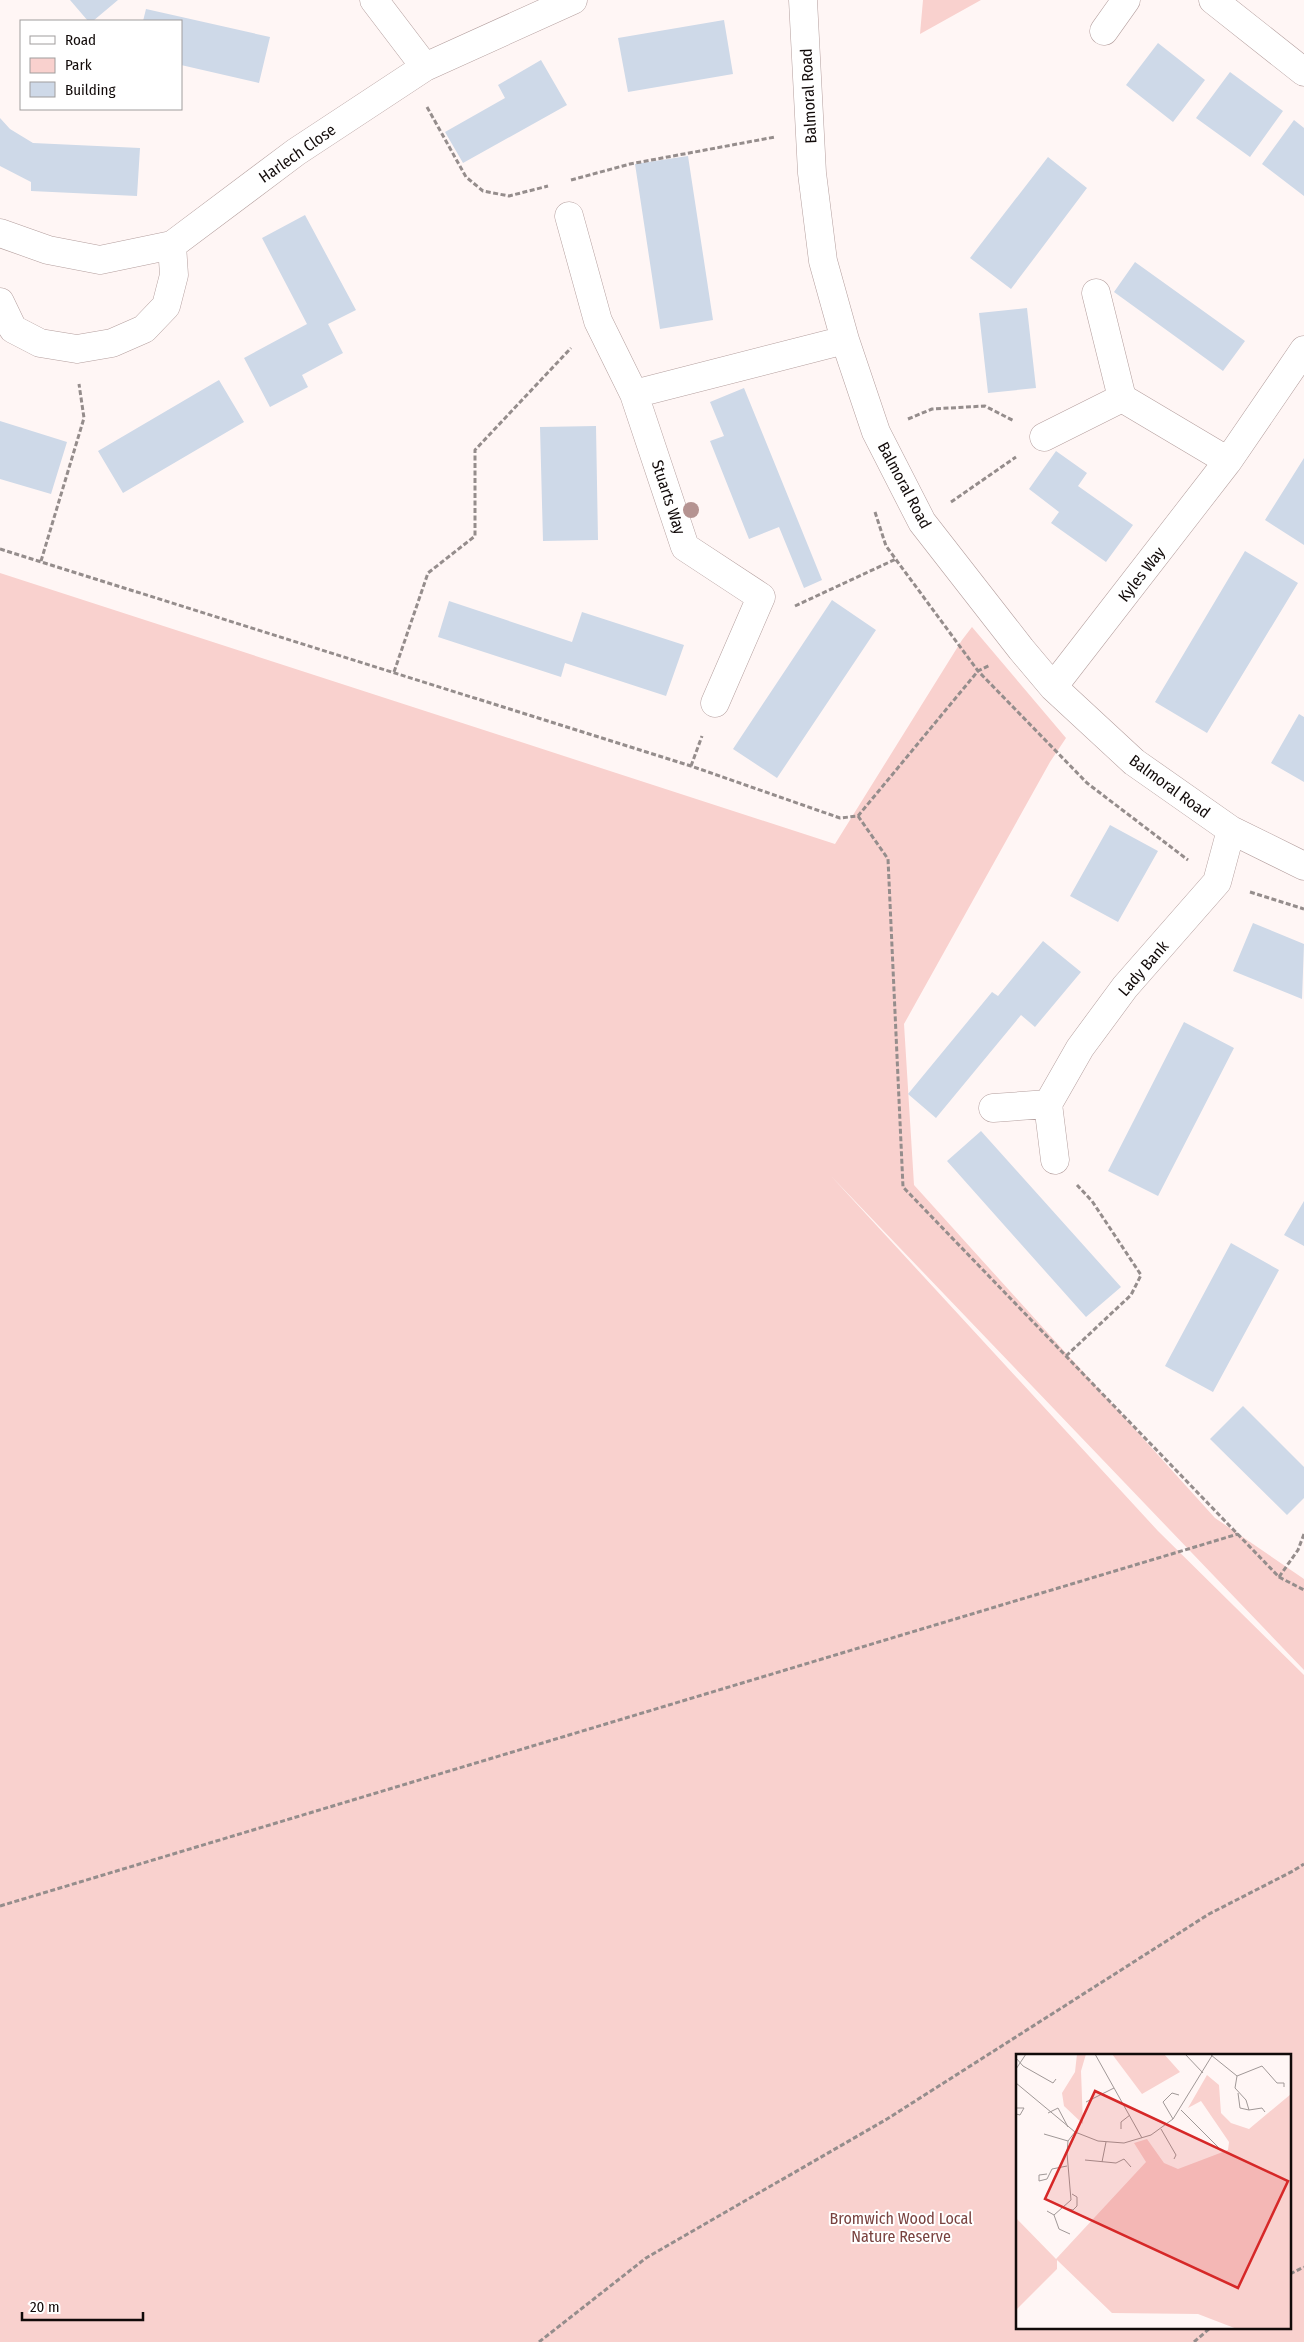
<svg xmlns="http://www.w3.org/2000/svg" width="1304" height="2342" viewBox="0 0 1304 2342" font-family="'Fira Sans Condensed',sans-serif">
<rect width="100%" height="100%" fill="#fff6f5"/>
<path fill="#f9d1ce" fill-rule="evenodd" d="M923 0H981L920 34Z
M0 573 835 844 962 640 972 627 1066 738 1050 762 904 1024 914 1185 1215 1518 1304 1579V1670L831 1176 1158 1531 1304 1675V2342H0ZM1018 2056H1290V2328H1018Z"/>
<path fill="#ced9e8" d="M70 0H118L93 21H88Z
M146 9 270 37 259 83 181 65V21H143Z
M724 20 733 74 628 92 618 38Z
M1158 43 1205 80 1173 122 1126 85Z
M541 60 567 105 463 163 445 132 505 98 498 85Z
M1230 72 1283 111 1250 157 1196 118Z
M0 118 10 129 33 143 140 148 137 196 31 191V182L0 166Z
M1294 120 1304 128V196L1262 164Z
M688 156 713 320 660 329 635 164Z
M1048 157 1087 188 1011 289 970 258Z
M305 215 356 310 328 324 343 353 302 375 308 387 270 407 244 358 307 324 262 238Z
M1135 262 1245 341 1223 371 1114 292Z
M1027 308 1036 388 988 393 979 313Z
M219 380 244 422 123 493 98 451Z
M744 388 822 580 804 588 779 527 749 539 710 441 724 436 710 402Z
M0 421 67 442 51 494 0 479Z
M596 426 598 540 543 541 540 427Z
M1056 451 1087 473 1078 486 1133 525 1106 562 1051 523 1059 512 1029 489Z
M1304 458V545L1265 520Z
M1245 551 1298 583 1207 733 1155 702Z
M832 600 876 630 777 778 733 749Z
M449 601 572 642 582 612 684 645 666 696 565 663 561 677 438 637Z
M1299 714 1304 717V782L1271 763Z
M1110 825 1158 851 1118 922 1070 896Z
M1253 923 1304 944 1302 999 1233 971Z
M1043 941 1081 972 1035 1027 1021 1015 936 1118 908 1094 992 992 998 996Z
M1184 1022 1234 1048 1158 1196 1108 1171Z
M981 1131 1121 1287 1086 1317 947 1161Z
M1304 1201V1246L1284 1235Z
M1231 1243 1279 1270 1213 1392 1165 1366Z
M1243 1406 1304 1467V1498L1287 1515 1210 1439Z"/>
<g fill="none" stroke-linecap="round" stroke-linejoin="round">
<defs>
<path id="minor" d="M374 0 425 67
M803 0 812 173 823 261 845 340 876 432 922 522 1021 649 1053 687 1134 762 1231 830 1304 866
M1213 0 1304 72
M1104 31 1126 0
M569 216 598 321 634 394 685 547 761 597 715 703
M0 233 48 250 100 260 172 245 296 152 425 67 573 0
M1096 293 1122 398
M0 302 13 329 40 343 77 349 112 343 144 329 166 306 174 275 172 245
M634 394 845 340
M1044 437 1122 398 1228 461
M1053 687 1228 461 1304 350
M1048 1104 1055 1160
M993 1108 1048 1104 1080 1048 1125 987 1217 882 1231 830"/>
</defs>
<use href="#minor" stroke="#b49f9e" stroke-width="29"/>
<path stroke="#958d8c" stroke-width="3" stroke-dasharray="5 2.5" stroke-linecap="butt" d="M427 107 466 177 483 191 509 196 548 186
M571 180 630 164 775 137
M908 419 932 409 985 406 1014 421
M951 502 1016 457
M875 512 886 546 978 671 1087 783 1188 860
M0 549 691 766 840 818 858 816 978 671 990 665
M41 561 84 418 79 384
M795 606 896 559
M394 672 428 573 475 536V450L571 348
M691 766 702 736
M858 816 888 859 903 1187 1279 1577 1304 1590
M1250 892 1304 909
M1066 1356 1131 1295 1141 1275 1092 1201 1077 1185
M1279 1577 1298 1550 1304 1534
M0 1906 1238 1534
M1290 2274 1304 2267
M539 2342 646 2258 887 2119 1209 1914 1293 1871 1304 1864
M1194 2342 1210 2328"/>
<use href="#minor" stroke="#fff" stroke-width="28"/>
</g>
<circle fill="#b59391" cx="691" cy="510" r="8"/>
<g text-anchor="middle" stroke-width="4" stroke-linejoin="round" paint-order="stroke">
<g font-size="16" fill="#110a09" stroke="#fff">
<text transform="translate(808 96) rotate(-93)" y="6">Balmoral Road</text>
<text transform="translate(297 153) rotate(-35)" y="6">Harlech Close</text>
<text transform="translate(905 485) rotate(62)" y="6">Balmoral Road</text>
<text transform="translate(669 497) rotate(72)" y="6">Stuarts Way</text>
<text transform="translate(1141 574) rotate(-52)" y="6">Kyles Way</text>
<text transform="translate(1170 786) rotate(36)" y="6">Balmoral Road</text>
<text transform="translate(1143 968) rotate(-49)" y="6">Lady Bank</text>
</g>
<g font-size="16" fill="#79423f" stroke="#fff">
<text x="901" y="2224">Bromwich Wood Local<tspan x="901" dy="18">Nature Reserve</tspan></text>
</g>
</g>
<g transform="translate(1016 2054)">
<rect width="275" height="275" fill="#fff6f5"/>
<path d="M61 0H70L65 17 67 70 48 52 46 39 59 18ZM96 0H148L164 18 126 40ZM191 21 203 31 205 59 215 69 233 75 275 40V275H221L182 260 96 259 41 206V215L0 256V164L40 205 130 108 118 89 131 85 148 109 162 115 212 96 213 88 185 47 172 54Z" fill="#f9d1ce"/>
<path fill="none" stroke="#a09897" stroke-width="1" d="M79 0 126 84M169 0 187 19M195 1 221 22 246 12 261 29H268V33M0 4 7 12 37 29 40 25M0 15 10 0M221 22 219 34 230 46 233 56 224 54 222 39M0 29 59 78 82 87 108 89 135 81 157 65 197 0M70 48 98 34M0 54H8L4 61 0 60M165 56 205 96M233 56 246 54 249 58M32 59 42 54 52 73M157 65 147 48 156 39 163 41M105 75V68L114 61M145 75 160 101 158 105M28 80 52 87M69 106 100 109 108 105 115 113M86 108 90 88M31 120 23 121V127L31 125 36 115 51 112M48 154 57 156 61 152V143L56 140M31 157 38 161 43 175 54 180M38 161 55 146 51 99 52 87 59 78"/>
<path fill="#d62828" fill-opacity="0.15" stroke="#d62828" stroke-width="2.5" d="M79 37 272 127 222 234 29 145Z"/>
<rect width="275" height="275" fill="none" stroke="#110a09" stroke-width="2.5"/>
</g>
<rect x="20" y="20" width="162" height="90" fill="#ffffff" stroke="#a09d9d"/>
<rect x="30" y="36" width="25" height="8" fill="#ffffff" stroke="#a09d9d"/>
<text x="65" y="45" font-size="15" fill="#110a09">Road</text>
<rect x="30" y="58" width="25" height="15" fill="#f9d1ce" stroke="#a09d9d"/>
<text x="65" y="70" font-size="15" fill="#110a09">Park</text>
<rect x="30" y="82" width="25" height="15" fill="#ced9e8" stroke="#a09d9d"/>
<text x="65" y="95" font-size="15" fill="#110a09">Building</text>
<path d="M22 2312v8h121v-8" fill="none" stroke="#110a09" stroke-width="2.5"/>
<text x="30" y="2312" font-size="15" fill="#110a09" stroke="#ffffff" stroke-width="4" paint-order="stroke">20 m</text>
</svg>
